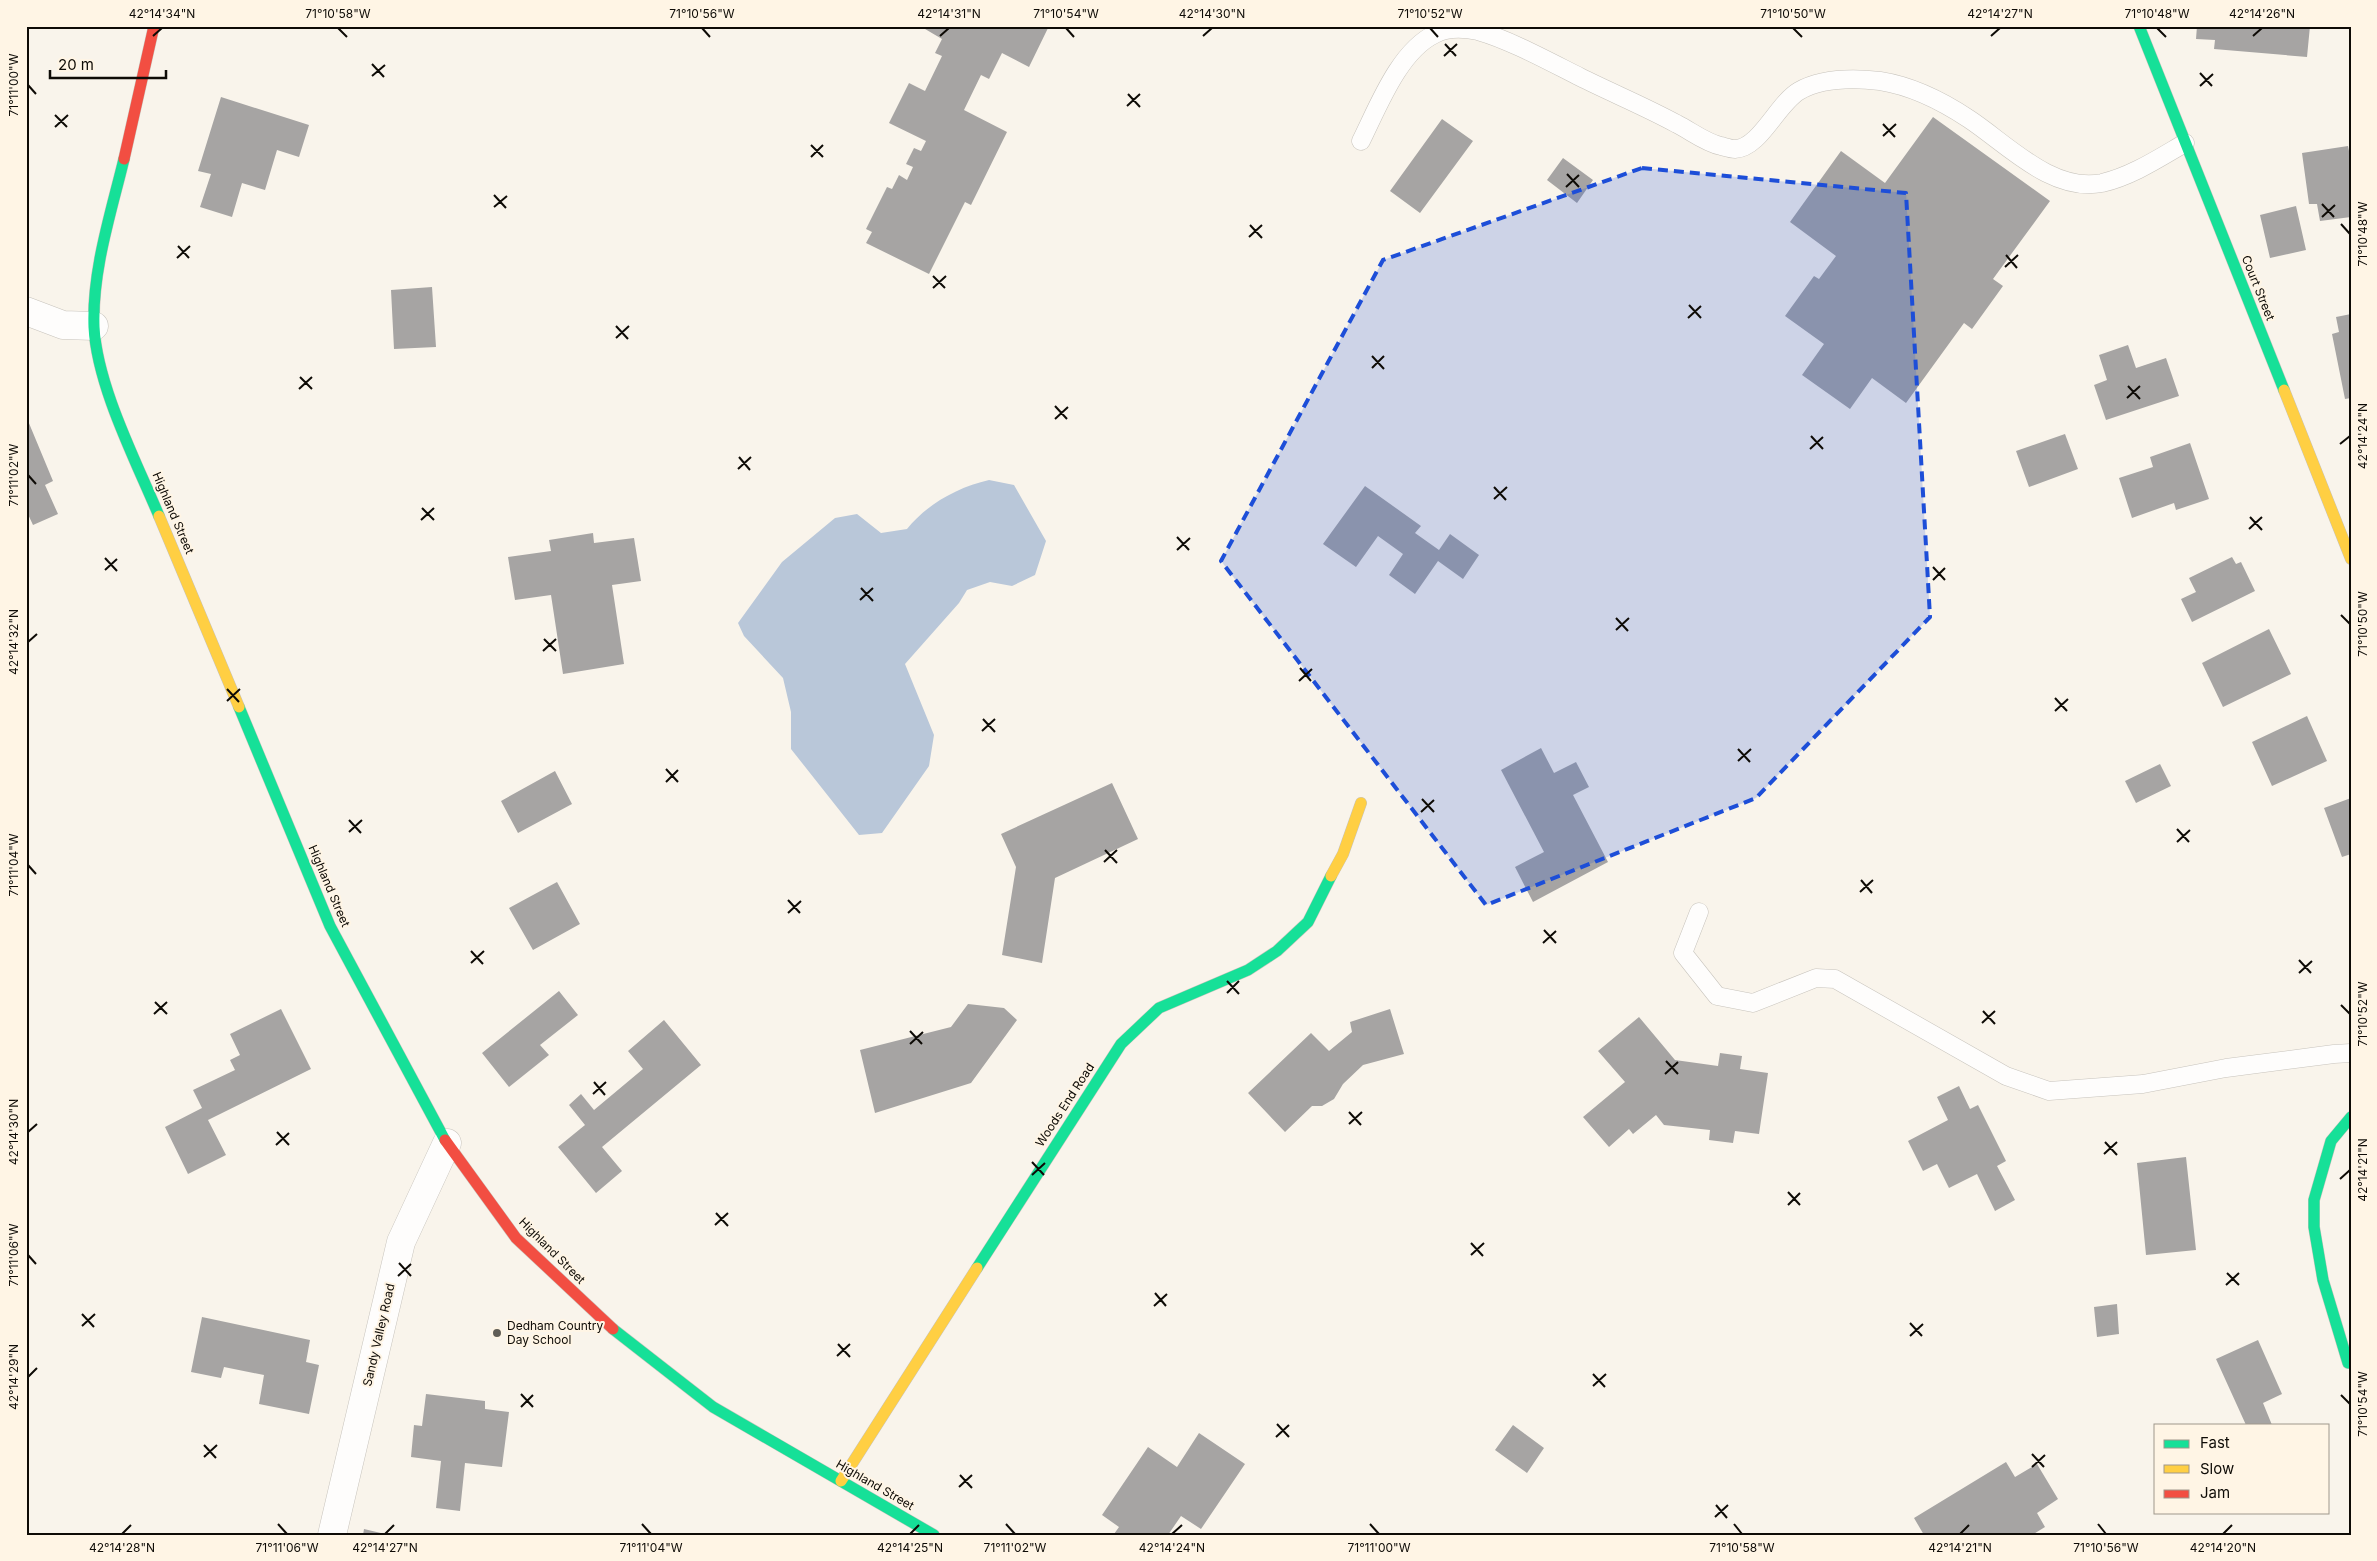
<svg xmlns="http://www.w3.org/2000/svg" width="2377" height="1561" viewBox="0 0 2377 1561" font-family="Inter,sans-serif">
<rect width="100%" height="100%" fill="#f9f4eb"/>
<path fill="#b9c7d9" d="M989 480 1014 485 1046 541 1035 575 1012 586 990 582 967 590 959 603 905 664 934 735 929 766 882 833 859 835 791 749V712L783 678 744 636 738 623 782 562 835 518 857 514 881 533 907 529C927 504 958 487 989 480Z"/>
<path fill="#a6a4a3" d="M920 26H1049L1029 67 1002 53 989 79 981 75 964 110 1007 132 971 205 965 202 929 274 866 243 872 232 866 229 887 187 892 189 899 175 907 180 913 167 906 164 914 148 921 151 926 141 889 123 909 83 925 91 942 56 935 53 942 39Z
M2197 26H2310L2307 57 2214 49 2215 40 2196 39Z
M221 97 309 125 299 157 277 150 265 190 242 183 232 217 200 207 211 174 198 171Z
M1933 117 2050 201 1993 279 2003 286 1972 329 1964 323 1906 403 1872 378 1850 409 1802 375 1824 344 1785 316 1814 276 1819 279 1836 256 1790 222 1841 151 1885 183Z
M1442 119 1473 141 1420 213 1390 191Z
M2348 146 2351 161V193H2349L2351 217 2320 221 2317 204H2309L2302 153Z
M1563 158 1593 180 1577 203 1547 180Z
M2296 206 2306 250 2270 258 2260 215Z
M432 287 436 347 394 349 391 290Z
M2351 314V398L2345 399 2332 334 2339 332 2336 317Z
M2128 345 2136 368 2166 358 2179 396 2106 420 2094 385 2107 380 2099 355Z
M26 416 53 481 45 485 58 514 33 525 26 510Z
M2065 434 2078 469 2029 487 2016 451Z
M2190 443 2209 499 2176 510 2174 503 2132 518 2119 478 2153 467 2150 457Z
M1365 486 1421 526 1415 533 1439 550 1450 534 1479 555 1463 579 1438 561 1415 594 1389 575 1403 554 1378 536 1356 567 1323 544Z
M593 533 594 543 634 538 641 581 612 585 624 664 563 674 551 595 515 600 508 557 551 551 549 540Z
M2232 557 2236 564 2241 562 2255 591 2192 622 2181 599 2196 592 2189 578Z
M2269 629 2291 674 2223 707 2202 663Z
M2307 716 2327 761 2272 786 2252 742Z
M1541 748 1554 773 1576 762 1589 787 1573 795 1608 862 1533 902 1515 867 1544 852 1501 770Z
M2160 764 2171 786 2136 803 2125 781Z
M555 771 572 804 518 833 501 801Z
M1112 783 1138 839 1055 878 1042 963 1002 955 1016 867 1001 834Z
M2351 798V854L2342 857 2324 808Z
M557 882 580 924 533 950 509 908Z
M559 991 578 1015 540 1045 549 1055 509 1087 482 1053Z
M968 1004 1004 1008 1017 1020 971 1083 875 1113 860 1050 951 1027Z
M281 1009 311 1069 208 1120 226 1155 188 1174 165 1127 202 1108 193 1090 235 1070 230 1060 240 1055 230 1034Z
M1390 1009 1404 1054 1363 1065 1343 1084 1334 1099 1322 1106H1312L1285 1132 1248 1093 1311 1033 1329 1051 1352 1032 1350 1022Z
M1639 1017 1675 1060 1718 1066 1720 1053 1742 1056 1740 1069 1768 1073 1759 1134 1735 1131 1733 1143 1709 1140 1710 1130 1664 1125 1656 1115 1633 1134 1629 1129 1609 1147 1583 1117 1625 1082 1598 1051Z
M664 1020 701 1065 602 1147 622 1171 596 1193 558 1147 585 1125 569 1105 581 1094 594 1110 643 1069 628 1051Z
M1959 1086 1970 1109 1978 1105 2006 1161 1997 1166 2015 1200 1995 1211 1977 1174 1949 1188 1937 1164 1923 1171 1908 1141 1948 1120 1937 1097Z
M2186 1157 2196 1250 2146 1255 2137 1163Z
M2117 1304 2119 1334 2097 1337 2094 1307Z
M202 1317 310 1340 306 1362 319 1365 309 1414 259 1404 264 1375 224 1367 221 1378 191 1372Z
M2258 1340 2282 1394 2263 1403 2272 1425H2246L2216 1359Z
M426 1394 485 1401V1409L509 1412 502 1467 465 1463 460 1511 436 1508 441 1461 411 1457 414 1425 422 1426Z
M1513 1425 1544 1448 1527 1473 1495 1450Z
M1199 1433 1245 1464 1201 1529 1181 1516 1168 1535 1114 1534 1119 1527 1102 1515 1148 1447 1177 1467Z
M2006 1462 2015 1477 2037 1464 2058 1499 2037 1513 2045 1527 2032 1535H1924L1914 1518Z
M364 1529 385 1534V1535H363Z"/>
<g fill="none" stroke-linecap="round" stroke-linejoin="round">
<defs>
<path id="lane" d="M1361 141C1378 107 1399 51 1435 34 1448 27 1464 28 1478 31 1510 40 1550 62 1580 77 1612 93 1646 107 1677 124 1691 131 1706 143 1721 146 1725 147 1731 149 1735 149 1760 148 1777 104 1799 91 1822 78 1854 78 1880 81 1912 86 1942 101 1969 119 2007 144 2052 193 2102 183 2132 176 2159 158 2185 143
M1699 912 1683 953 1717 996 1753 1003 1816 978 1835 979 2006 1076 2049 1091 2143 1084 2226 1068 2334 1054 2351 1053"/>
<path id="street" d="M26 311 63 325 94 326
M332 1535 401 1242 447 1143"/>
<path id="fast" d="M2139 26 2284 390
M124 159C111 213 92 270 94 327 97 386 136 461 159 516
M239 707 330 926 445 1140
M977 1268 1121 1044 1159 1008 1248 970 1277 951 1308 922 1331 876
M613 1329 713 1407 934 1535
M2348 1363 2323 1280 2314 1227V1200L2331 1141 2351 1117"/>
<path id="slow" d="M2284 390 2351 559
M159 516 239 707
M1331 876 1343 854 1361 803
M841 1481 977 1268"/>
<path id="jam" d="M124 159 154 26
M445 1140 516 1238 613 1329"/>
</defs>
<use href="#lane" stroke="#c7c3bc" stroke-width="19"/>
<use href="#street" stroke="#c7c3bc" stroke-width="29"/>
<use href="#fast" stroke="#c7c3bc" stroke-width="12"/>
<use href="#slow" stroke="#c7c3bc" stroke-width="12"/>
<use href="#jam" stroke="#c7c3bc" stroke-width="12"/>
<use href="#lane" stroke="#fefdfc" stroke-width="18"/>
<use href="#street" stroke="#fefdfc" stroke-width="28"/>
<use href="#fast" stroke="#16e098" stroke-width="11"/>
<use href="#slow" stroke="#ffcf43" stroke-width="11"/>
<use href="#jam" stroke="#f24e42" stroke-width="11"/>
</g>
<path fill="#1d4ed8" fill-opacity="0.2" stroke="#1d4ed8" stroke-width="4" stroke-dasharray="10 6" stroke-linejoin="round" d="M1642 168 1906 193 1930 617 1756 798 1486 905 1221 561 1383 260Z"/>
<path fill="none" stroke="#0e0b06" stroke-width="2" d="M338 28 347 37M702 28 710 37M1066 28 1074 37M1430 28 1438 37M1793 28 1802 37M2157 28 2166 37M153 36 162 28M940 36 949 28M1203 36 1212 28M1991 36 2000 28M2253 36 2262 28M1445 44 1456 56M1444 56 1457 44M372 64 384 77M2200 73 2212 86M372 76 385 65M28 85 36 94M2200 86 2213 74M1128 94 1140 107M1127 106 1140 94M55 115 67 127M1883 124 1895 137M55 127 68 115M1883 136 1896 124M811 145 823 157M811 157 823 145M1567 174 1579 187M1566 187 1579 175M494 195 506 208M2322 204 2334 217M494 207 507 196M2322 217 2335 205M2341 224 2350 234M1250 225 1262 238M1249 237 1262 225M178 246 189 258M2006 255 2017 268M177 258 190 246M2005 267 2018 255M933 276 945 288M933 288 946 276M1689 305 1701 318M1688 318 1701 306M616 326 628 339M616 338 629 326M1372 356 1384 369M1372 368 1384 356M300 377 312 389M2128 386 2140 399M299 389 312 377M2127 398 2140 386M1055 406 1067 419M1055 419 1068 407M1811 436 1823 449M2340 444 2350 436M1810 449 1823 437M739 457 750 470M738 469 751 457M28 475 36 484M1494 487 1506 500M1494 499 1507 487M422 508 434 520M2250 517 2262 530M421 520 434 508M2249 529 2262 517M1177 537 1189 550M1177 550 1190 538M105 558 117 571M1933 567 1945 580M105 570 117 559M1933 580 1945 568M861 588 873 601M860 600 873 588M2341 615 2350 624M1616 618 1628 631M1616 630 1629 618M544 639 556 651M28 642 37 634M543 651 556 639M1300 668 1311 681M1299 681 1312 669M227 689 239 702M2055 698 2067 711M227 701 240 689M2055 711 2068 699M983 719 995 732M982 731 995 719M1738 749 1750 762M1738 761 1751 749M666 769 678 782M666 782 678 770M1422 799 1434 812M1421 812 1434 800M349 820 361 833M2177 829 2189 842M349 832 362 820M2177 842 2190 830M1105 850 1117 863M1104 862 1117 850M28 865 36 874M1861 880 1872 893M1860 892 1873 880M788 900 800 913M788 913 801 901M1544 930 1556 943M1543 943 1556 931M471 951 483 964M2299 960 2311 973M471 963 484 951M2299 973 2312 961M1227 981 1239 994M1227 993 1239 981M155 1002 167 1014M2341 1005 2350 1014M1983 1011 1995 1024M154 1014 167 1002M1982 1023 1995 1011M910 1031 922 1044M910 1044 923 1032M1666 1061 1678 1074M1665 1074 1678 1062M594 1082 605 1095M593 1094 606 1082M1349 1112 1361 1125M1349 1124 1362 1112M28 1132 37 1124M277 1132 289 1145M2105 1142 2117 1155M276 1145 289 1133M2104 1154 2117 1142M1032 1162 1044 1175M1032 1175 1045 1163M2340 1179 2350 1170M1788 1192 1800 1205M1788 1205 1800 1193M716 1213 728 1226M715 1225 728 1213M1471 1243 1483 1256M28 1255 36 1264M1471 1255 1484 1243M399 1263 411 1276M2227 1273 2239 1285M398 1276 411 1264M2226 1285 2239 1273M1155 1293 1166 1306M1154 1306 1167 1294M82 1314 94 1327M1910 1323 1922 1336M82 1326 95 1314M1910 1336 1923 1324M838 1344 850 1357M837 1356 850 1344M1593 1374 1605 1387M28 1377 37 1368M1593 1386 1606 1374M521 1394 533 1407M2341 1395 2350 1404M521 1407 533 1395M1277 1424 1289 1437M1276 1437 1289 1425M204 1445 216 1458M2032 1454 2044 1467M204 1457 217 1445M2032 1467 2045 1455M960 1475 972 1488M959 1487 972 1475M1716 1505 1727 1518M1715 1517 1728 1505M278 1524 287 1534M642 1524 651 1534M1006 1524 1015 1534M1370 1524 1379 1534M1734 1524 1742 1534M2098 1524 2106 1534M122 1534 131 1525M385 1534 394 1525M910 1534 919 1525M1172 1534 1182 1525M1960 1534 1969 1525M2223 1534 2232 1525"/>
<circle fill="#605d56" stroke="#fff5e5" stroke-width="2" cx="497" cy="1333" r="5"/>
<g text-anchor="middle" stroke-width="4" stroke-linejoin="round" paint-order="stroke">
<g font-size="12" fill="#0e0b06" stroke="#fff5e5">
<text transform="translate(2258 288) rotate(68)" y="4">Court Street</text>
<text transform="translate(173 513) rotate(67)" y="4">Highland Street</text>
<text transform="translate(329 886) rotate(67)" y="4">Highland Street</text>
<text transform="translate(1065 1105) rotate(-57)" y="4">Woods End Road</text>
<text transform="translate(552 1251) rotate(45)" y="4">Highland Street</text>
<text transform="translate(379 1335) rotate(-77)" y="4">Sandy Valley Road</text>
<text transform="translate(875 1485) rotate(30)" y="4">Highland Street</text>
</g>
<g font-size="12" fill="#0e0b06" stroke="#fff5e5" text-anchor="start">
<text x="507" y="1330">Dedham Country<tspan x="507" dy="14">Day School</tspan></text>
</g>
</g>
<rect width="2377" height="1561" fill="none" stroke="#fff5e5" stroke-width="55"/>
<rect x="2154" y="1424" width="175" height="90" fill="#fff5e5" stroke="#9f978c"/>
<rect x="2164" y="1440" width="25" height="8" fill="#16e098" stroke="#9f978c"/>
<text x="2200" y="1448" font-size="15" fill="#0e0b06">Fast</text>
<rect x="2164" y="1465" width="25" height="8" fill="#ffcf43" stroke="#9f978c"/>
<text x="2200" y="1474" font-size="15" fill="#0e0b06">Slow</text>
<rect x="2164" y="1490" width="25" height="8" fill="#f24e42" stroke="#9f978c"/>
<text x="2200" y="1498" font-size="15" fill="#0e0b06">Jam</text>
<path d="M50 70v8h116v-8" fill="none" stroke="#0e0b06" stroke-width="2.5"/>
<text x="58" y="70" font-size="15" fill="#0e0b06" stroke="#fff5e5" stroke-width="4" paint-order="stroke">20 m</text>
<rect x="28" y="28" width="2322" height="1506" fill="none" stroke="#0e0b06" stroke-width="2"/>
<g font-size="12" text-anchor="middle" fill="#0e0b06">
<text x="162" y="18">42°14'34"N</text>
<text x="338" y="18">71°10'58"W</text>
<text x="702" y="18">71°10'56"W</text>
<text x="949" y="18">42°14'31"N</text>
<text x="1066" y="18">71°10'54"W</text>
<text x="1212" y="18">42°14'30"N</text>
<text x="1430" y="18">71°10'52"W</text>
<text x="1793" y="18">71°10'50"W</text>
<text x="2000" y="18">42°14'27"N</text>
<text x="2157" y="18">71°10'48"W</text>
<text x="2262" y="18">42°14'26"N</text>
<text transform="translate(14 85) rotate(-90)" y="4">71°11'00"W</text>
<text transform="translate(2363 234) rotate(-90)" y="4">71°10'48"W</text>
<text transform="translate(2363 436) rotate(-90)" y="4">42°14'24"N</text>
<text transform="translate(14 475) rotate(-90)" y="4">71°11'02"W</text>
<text transform="translate(2363 624) rotate(-90)" y="4">71°10'50"W</text>
<text transform="translate(14 642) rotate(-90)" y="4">42°14'32"N</text>
<text transform="translate(14 865) rotate(-90)" y="4">71°11'04"W</text>
<text transform="translate(2363 1014) rotate(-90)" y="4">71°10'52"W</text>
<text transform="translate(14 1132) rotate(-90)" y="4">42°14'30"N</text>
<text transform="translate(2363 1170) rotate(-90)" y="4">42°14'21"N</text>
<text transform="translate(14 1255) rotate(-90)" y="4">71°11'06"W</text>
<text transform="translate(14 1377) rotate(-90)" y="4">42°14'29"N</text>
<text transform="translate(2363 1404) rotate(-90)" y="4">71°10'54"W</text>
<text x="122" y="1552">42°14'28"N</text>
<text x="287" y="1552">71°11'06"W</text>
<text x="385" y="1552">42°14'27"N</text>
<text x="651" y="1552">71°11'04"W</text>
<text x="910" y="1552">42°14'25"N</text>
<text x="1015" y="1552">71°11'02"W</text>
<text x="1172" y="1552">42°14'24"N</text>
<text x="1379" y="1552">71°11'00"W</text>
<text x="1742" y="1552">71°10'58"W</text>
<text x="1960" y="1552">42°14'21"N</text>
<text x="2106" y="1552">71°10'56"W</text>
<text x="2223" y="1552">42°14'20"N</text>
</g>
</svg>
